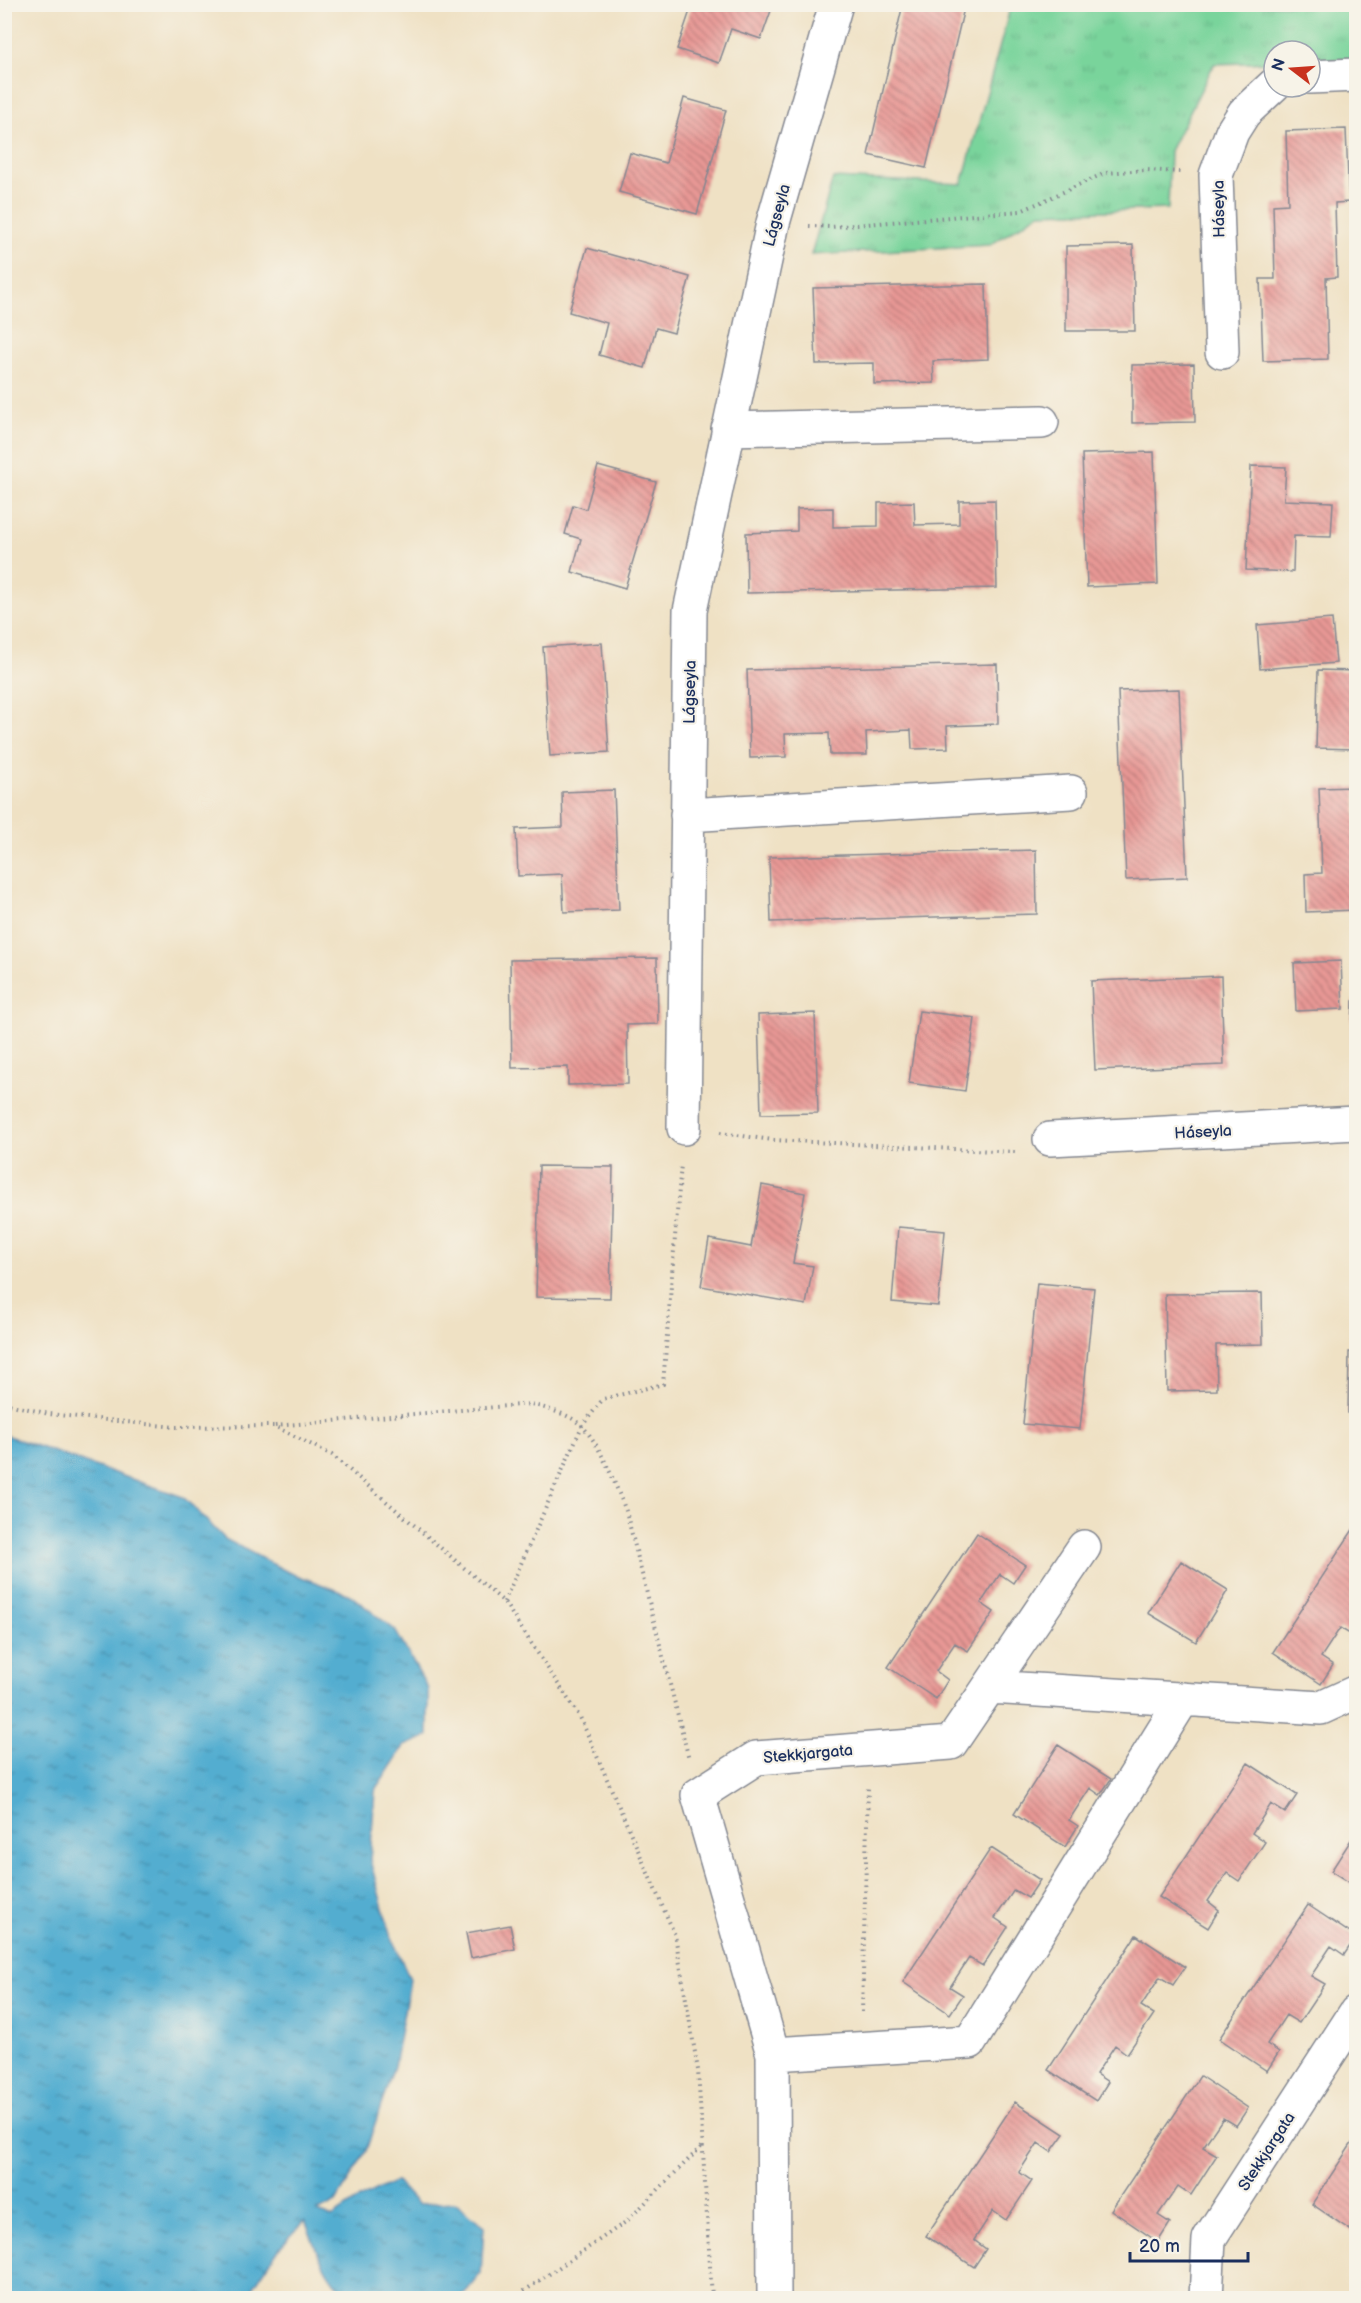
<svg xmlns="http://www.w3.org/2000/svg" width="1361" height="2303" viewBox="0 0 1361 2303" font-family="'Balsamiq Sans',sans-serif">
<defs>
<pattern id="grass-tufts" width="24" height="20" patternUnits="userSpaceOnUse" patternTransform="scale(1.5)"><rect width="24" height="20" fill="#79d49b"/><path d="M3 7l-1-3M5 7V3M7 7l1-3M15 17l-1-3M17 17v-4M19 17l1-3" fill="none" stroke="#68b688"/></pattern>
<pattern id="water-ripples" width="26" height="14" patternUnits="userSpaceOnUse" patternTransform="scale(1.5)"><rect width="26" height="14" fill="#53add0"/><path d="M2 4q2-2 4 0t4 0M15 11q2-2 4 0t4 0" fill="none" stroke="#448dac"/></pattern>
<pattern id="building-back-hatch" width="6" height="6" patternUnits="userSpaceOnUse" patternTransform="scale(1.5)"><rect width="6" height="6" fill="#e89894"/><path d="M-1 5l2 2M0 0l6 6M5-1l2 2" fill="none" stroke="#bb7c7c"/></pattern>
</defs>
<rect width="100%" height="100%" fill="#f7f3e8"/>
<filter id="ink" filterUnits="userSpaceOnUse"><feTurbulence type="fractalNoise" baseFrequency=".0167" numOctaves="2"/><feDisplacementMap in="SourceGraphic" scale="12" xChannelSelector="R" yChannelSelector="G"/><feConvolveMatrix kernelMatrix="1 2 1 2 8 2 1 2 1" color-interpolation-filters="sRGB"/></filter>
<filter id="wash" filterUnits="userSpaceOnUse"><feTurbulence type="fractalNoise" baseFrequency=".008" numOctaves="4" result="noise"/><feDisplacementMap in="SourceGraphic" scale="24" xChannelSelector="R" yChannelSelector="G"/><feGaussianBlur stdDeviation="1.35" result="paint"/><feColorMatrix in="noise" values="0 0 0 0 0 0 0 0 0 0 0 0 0 0 0 0 0 1.4 0 .05"/><feComposite in="paint" operator="in"/></filter>
<g filter="url(#wash)">
<rect width="100%" height="100%" fill="#efe1c4"/>
<path fill="url(#grass-tufts)" stroke="#4a827c" stroke-width="1.5" d="M1011 5H1356V59L1310 61V51H1274V62L1214 64 1170 151 1168 209 1040 213 990 245 811 255 833 178 962 184Z"/>
<path fill="url(#water-ripples)" stroke="#376e97" stroke-width="1.5" d="M5 1435 183 1497 225 1539 288 1572 350 1595 395 1630 428 1689V1736L404 1746 375 1791 370 1860 390 1934 410 1979 394 2066 366 2151 336 2202 317 2212 332 2217 357 2200 396 2181 417 2204 455 2202 484 2226 481 2273 461 2298H355C326 2287 316 2246 305 2221L280 2247 246 2298H5Z"/>
<g id="blocks">
<path fill="url(#building-back-hatch)" d="M903 4H965L926 168 868 155Z
M692 5H773L761 39 731 29 719 63 677 49Z
M684 98 726 110 697 214 619 192 630 153 666 163Z
M1346 129 1349 202 1335 203 1337 277 1326 278 1328 359 1263 361 1260 279H1275L1273 205 1288 204 1286 131Z
M1133 245 1135 331H1066V246Z
M587 248 690 277 674 333 656 328 645 368 599 355 607 323 569 312Z
M986 284 988 359 933 361 934 383 874 384V363L816 364 813 288Z
M1194 364 1195 422 1132 423V365Z
M1154 452 1158 584 1087 587 1082 454Z
M598 466 656 482 625 588 572 572 581 539 565 534 573 505 586 509Z
M1251 466 1286 467 1284 500 1333 502 1331 537 1294 536 1293 572 1246 570Z
M995 500 997 588 747 593 746 533 797 531V509L833 508V527L878 526V503L914 502 915 525 959 524V501Z
M1332 619 1336 663 1260 669 1257 625Z
M602 643 609 752 550 756 543 647Z
M997 664 998 724 947 726 948 748 912 749 911 730 866 732 867 755H830L829 733 785 734 786 757 750 758 747 670Z
M1318 670 1356 671V749L1316 748Z
M1179 689 1187 877 1126 880 1118 691Z
M1356 787V910L1306 912 1305 874 1322 873 1319 788Z
M614 790 619 910 564 912 562 874 518 876 516 829 563 827 562 792Z
M1036 850 1037 914 771 922 769 857Z
M657 958 658 1024 627 1025 628 1084 568 1085V1067L512 1068 510 960Z
M1341 961 1343 1009 1296 1011 1294 963Z
M1221 976 1224 1065 1095 1070 1091 981Z
M1353 1001H1356V1056H1351Z
M919 1011 975 1018 965 1091 909 1083Z
M815 1013 818 1113 761 1114 758 1015Z
M539 1166 613 1167 610 1298 536 1297Z
M762 1185 805 1193 793 1263 813 1266 806 1305 701 1286 709 1239 751 1247Z
M898 1227 945 1231 938 1306 892 1302Z
M1037 1283 1094 1288 1080 1429 1023 1424Z
M1262 1293 1263 1344 1216 1345 1217 1390 1167 1391 1165 1294Z
M1349 1352H1356V1413H1348Z
M1356 1525V1630L1353 1636 1340 1628 1321 1657 1333 1665 1321 1684 1273 1652Z
M977 1533 1025 1565 1013 1583 1000 1574 981 1603 994 1612 968 1651 955 1643 936 1671 948 1680 936 1699 888 1667Z
M1181 1561 1228 1590 1196 1642 1148 1613Z
M1058 1745 1111 1779 1100 1795 1090 1788 1069 1820 1078 1826 1065 1847 1014 1814Z
M1248 1763 1297 1795 1285 1813 1271 1804 1252 1833 1265 1842 1239 1881 1227 1873 1208 1901 1219 1910 1208 1928 1159 1897Z
M1356 1832V1887L1331 1871Z
M991 1848 1040 1880 1028 1898 1014 1890 995 1918 1008 1927 995 1947 983 1966 969 1958 950 1987 963 1995 950 2014 903 1982Z
M1308 1905 1356 1937 1344 1955 1331 1946 1311 1976 1325 1984 1299 2023 1286 2015 1267 2044 1279 2052 1267 2071 1219 2039Z
M510 1925 515 1949 471 1958 466 1933Z
M1136 1935 1185 1967 1173 1985 1160 1977 1141 2006 1154 2014 1127 2054 1115 2045 1096 2074 1108 2082 1096 2101 1048 2070Z
M1200 2076 1248 2108 1236 2126 1223 2118 1203 2147 1217 2155 1191 2195 1178 2186 1158 2215 1170 2223 1158 2242 1111 2210Z
M1015 2102 1064 2134 1051 2152 1038 2143 1019 2172 1032 2181 1006 2220 993 2211 974 2240 986 2249 974 2267 926 2236Z
M1356 2137V2234L1312 2204Z"/>
</g>
</g>
<g filter="url(#ink)">
<use href="#blocks" fill-opacity="0" stroke="#858891" stroke-width="1.5"/>
<g fill="none" stroke-linecap="round" stroke-linejoin="round">
<defs>
<path id="minor" d="M1310 77 1356 75
M1222 352 1216 175 1232 132 1244 113 1274 85
M728 429 1042 422
M687 815 1071 792
M684 1128 690 611 773 223 836 4
M1050 1139 1356 1123
M990 1687 1321 1708 1356 1692
M773 2054 970 2042 1183 1699
M774 2298 773 2054 698 1795 756 1758 951 1743 1084 1547
M1206 2298 1209 2239 1356 2012"/>
</defs>
<use href="#minor" stroke="#858891" stroke-width="36"/>
<path stroke="#858891" stroke-width="4" stroke-dasharray="1.5 4.5" stroke-linecap="butt" d="M809 226 831 227 1021 211 1105 173 1147 170 1180 172
M720 1133 773 1140 1015 1152
M4 1403 49 1414 175 1427 274 1426 332 1455 504 1602 580 1717 675 1935 698 2070 712 2298
M275 1426 531 1404C547 1409 571 1414 583 1427 601 1446 616 1486 626 1511L689 1759
M504 1602 582 1426 603 1399 663 1384 681 1164
M862 2012 868 1786
M514 2298 627 2221 703 2145"/>
<use href="#minor" stroke="#fff" stroke-width="33"/>
</g>
</g>
<g text-anchor="middle" stroke-width="4.5" stroke-linejoin="round" paint-order="stroke">
<g font-size="16" fill="#1b2f5e" stroke="#f7f3e8">
<text transform="translate(1218 209) rotate(-91)" y="6">Háseyla</text>
<text transform="translate(776 215) rotate(-75)" y="6">Lágseyla</text>
<text transform="translate(689 692) rotate(-89)" y="6">Lágseyla</text>
<text transform="translate(1203 1131) rotate(-3)" y="6">Háseyla</text>
<text transform="translate(808 1753) rotate(-5)" y="6">Stekkjargata</text>
<text transform="translate(1266 2151) rotate(-57)" y="6">Stekkjargata</text>
</g>
</g>
<rect width="1361" height="2303" fill="none" stroke="#f7f3e8" stroke-width="24"/>
<g transform="translate(1292 69) rotate(287)"><circle r="28" fill="#f7f3e8" stroke="#9fa5b1" stroke-width="1.5"/>
<path d="M0-4.5L10 22L0 15L-10 22Z" fill="#c8321e"/>
<text y="-9" font-size="16" font-weight="bold" text-anchor="middle" fill="#1b2f5e">N</text>
</g>
<path d="M1130 2252v9h118v-9" fill="none" stroke="#1b2f5e" stroke-width="3"/>
<text x="1139" y="2252" font-size="18" fill="#1b2f5e" stroke="#f7f3e8" stroke-width="4.5" paint-order="stroke">20 m</text>
</svg>
